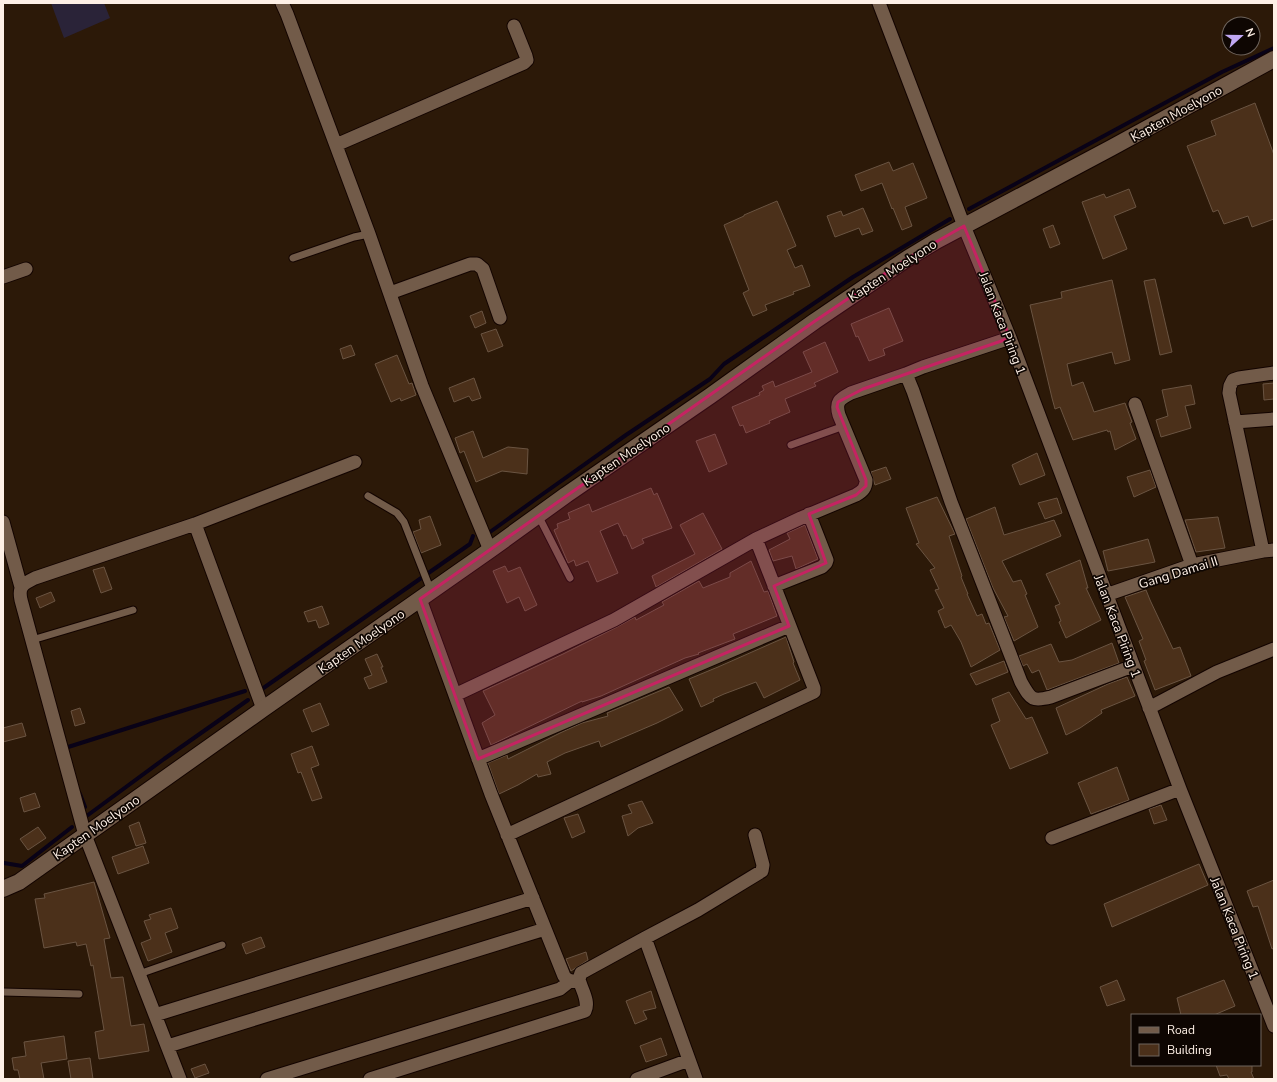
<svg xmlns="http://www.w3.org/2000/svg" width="1277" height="1082" viewBox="0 0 1277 1082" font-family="'Nunito Sans',sans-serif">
<rect width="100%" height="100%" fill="#2c1908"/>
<path fill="#2a2338" d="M51 3H104L110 18 64 38Z"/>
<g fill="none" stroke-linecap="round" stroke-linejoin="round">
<path stroke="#090217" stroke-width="4" d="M969 209 1222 72 1274 48
M490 532 540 496 626 435 710 379 724 364 853 277 950 219
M262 689 470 544 473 536
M66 749 65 748 245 691
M80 794 85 807
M88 815 164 759 248 700
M4 863 22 866 72 827"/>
</g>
<path fill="#4b301a" stroke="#6a5442" d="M1255 103 1274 155V219L1252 227 1248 216 1224 224 1218 210 1213 212 1187 146 1216 135 1211 121Z
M889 162 893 171 913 163 927 198 905 207 912 226 902 230 893 208 892 209 882 183 861 191 855 175Z
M1129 189 1136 207 1114 216 1127 249 1103 259 1082 202 1104 194 1106 198Z
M777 201 796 246 787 250 795 268 802 265 810 286 793 292 794 294 765 305 767 310 753 316 743 293 749 290 724 225 744 216V215Z
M863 208 873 231 862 235 859 228 835 237 827 216 841 211 843 216Z
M1053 225 1060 244 1050 248 1043 229Z
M1155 279 1172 352 1160 355 1144 281Z
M1112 280 1130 360 1115 364 1112 352 1067 364 1072 386 1083 382 1094 412 1125 403 1132 422 1130 423 1136 439 1115 450 1110 431 1108 432 1107 430 1073 440 1060 407 1055 409 1052 398 1030 305 1062 298 1061 292Z
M889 308 903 341 883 349 885 355 869 361 858 336 856 337 851 324Z
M482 311 486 323 475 328 470 316Z
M496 329 503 346 488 352 481 334Z
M825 342 838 372 814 383 816 386 785 399 790 412 769 421 770 423 746 433 743 425 740 426 732 407 760 395 759 393 764 390 762 386 773 381 775 387 812 372 803 352Z
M351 345 355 355 343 359 340 349Z
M397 355 409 384 412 383 416 395 401 401 400 398 391 402 375 364Z
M474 378 481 398 472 401 469 396 454 402 449 388Z
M1274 383V399L1264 400 1263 384Z
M1191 385 1195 404 1185 406 1191 428 1161 437 1156 420 1168 416 1162 390Z
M473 431 483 458 508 447 528 449 527 474 502 471 476 482 464 451 460 453 455 438Z
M715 434 727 464 709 472 696 441Z
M1037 453 1045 475 1020 485 1012 465Z
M886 467 891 479 875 485 871 472Z
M1150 470 1156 487 1134 497 1127 477Z
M651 488 654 495 657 493 672 528 642 539 644 543 632 549 626 535 624 536 618 523 600 531 618 573 597 582 588 561 576 566 574 560 568 563 554 530 558 528 557 524 570 519 568 513 589 504 592 512Z
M937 497 955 534 949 536 962 576 961 577 968 594H967L977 616 982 614 986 624 989 623 1000 650 971 667 961 642 951 625 945 628 938 611 944 608 935 590 939 589 930 570 935 568 916 544 919 543 906 508Z
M1057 498 1062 513 1045 519 1038 503Z
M995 507 1004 535 1054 520 1061 536 1002 561 1013 582 1021 580 1027 594 1025 595 1038 627 1014 641 1004 617 1008 616 993 588 966 519Z
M703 513 722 549 656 587 652 576 695 554 680 525Z
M430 516 441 545 421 553 413 532 421 529 419 520Z
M1218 517 1225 548 1196 552 1185 520Z
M805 525 818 559 796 569 792 556 773 561 769 550 790 539 787 533Z
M1148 539 1155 562 1108 571 1103 551Z
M1080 560 1088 588H1086L1101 620 1066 638 1059 622 1061 621 1055 606 1060 604 1046 574Z
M751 561 764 592 768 591 777 616 733 634 735 639 698 653 699 654 685 658 601 696 582 702V701L491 745 482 723 495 715 483 691 563 654 617 627 635 617 636 620 664 605 662 602 699 581 703 588 730 577V573Z
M505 566 508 572 520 567 537 605 525 611 519 597 507 603 493 571Z
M104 567 112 589 101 593 93 570Z
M1146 590 1150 600 1173 649 1180 647 1191 676 1155 690 1144 661 1146 660 1139 641 1143 639 1125 597Z
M51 592 55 601 40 608 36 598Z
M322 606 329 624 319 628 316 620 308 622 304 612Z
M786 637 794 662 793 663 800 680 764 698 756 682 724 694 713 699 714 701 701 707 689 679 718 667Z
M1112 643 1119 663 1047 690 1039 670 1032 673 1027 664 1023 666 1019 656 1051 644 1059 662 1072 660Z
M377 654 383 667H381L387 682 369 689 364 678 372 675 365 659Z
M1004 661 1008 672 976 685 970 674Z
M1127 677 1135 696 1101 710 1102 713 1080 728 1066 735 1056 708 1108 684Z
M669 687 683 710 657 723 601 747 599 741 565 753 547 762 551 774 538 777 537 774 518 785 499 794 488 763 507 755 508 759 560 733 582 723 608 716 607 713Z
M1009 692 1026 719 1032 717 1048 753 1010 769 991 725 1000 721 992 699Z
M320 703 329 725 312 732 303 710Z
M80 708 85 723 75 726 71 711Z
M22 723 26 736 3 742V728Z
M312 746 319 765 311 768 322 798 312 801 301 772 298 773 291 754Z
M1117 767 1129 800 1091 814 1078 783Z
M35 793 40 807 24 812 20 798Z
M642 801 653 823 638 828 628 836 622 816 632 813 628 805Z
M1161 805 1167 820 1154 824 1149 809Z
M578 814 585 832 572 838 564 818Z
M139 822 146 843 136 846 129 826Z
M38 827 46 838 28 850 20 839Z
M143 846 149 863 118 874 112 857Z
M1199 864 1208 885 1112 927 1104 904Z
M1274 880V948L1272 949 1258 906 1253 907 1247 891Z
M94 882 110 938 104 939 111 978 123 977 131 1026 144 1024 149 1051 99 1059 95 1032 104 1030 93 965 91 966 86 944 77 946 76 942 44 948 35 899 45 898 44 894Z
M171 908 178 928 165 933 172 952 148 961 141 943 151 939 144 921 151 919 149 915Z
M261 937 265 947 246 954 242 944Z
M586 952 588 960 571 971 566 959Z
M1117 980 1125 1000 1107 1006 1100 987Z
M1224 980 1235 1006 1214 1015H1181L1177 998Z
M651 991 656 1008 643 1011 647 1019 635 1024 626 1001Z
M64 1036 67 1059 41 1063 44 1079H20L18 1070H14L12 1058 26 1056 24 1042Z
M661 1038 667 1055 646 1062 640 1046Z
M90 1058 93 1079H71L68 1061Z
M205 1064 209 1073 195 1078 191 1069Z
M1216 1065H1252V1072H1251L1254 1079H1229L1227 1075 1220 1076Z"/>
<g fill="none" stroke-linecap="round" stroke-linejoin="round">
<defs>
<path id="service" d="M293 258 354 237 369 234
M791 445 844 426
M368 496 397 513 404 522 431 591
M538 515 570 578
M32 640 133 610
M139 974 222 945
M3 992 79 994"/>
<path id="minor" d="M282 3 287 14 369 234 422 386 490 550
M879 3 964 226 1010 338 1180 789 1274 1026
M336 145 524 63 527 60 526 56 514 26
M3 277 26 269
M390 293 470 264H477L483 269 500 318
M1010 338 923 367 906 374 913 391 951 502 1021 682C1031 699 1031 702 1051 697L1133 666
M1135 404 1192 565
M1235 422 1274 419
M3 522 21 587
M195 524 263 709
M1263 551 1229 393 1230 386 1233 380 1239 378 1274 373
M774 586 822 567 826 563 827 560 809 514
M1106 595 1192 565 1263 551 1274 550
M420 599 491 794 564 976C567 981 573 981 579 982
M455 695 614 620 756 539 801 518 856 495C863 491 866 488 866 480L839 415C835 401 840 399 851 393L906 374
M1149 708 1217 672 1274 649
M478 759 789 626
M507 835 814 692V688L756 539
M1052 838 1180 789
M645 938 696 1079
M155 1015 533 898
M168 1046 545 929
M180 1079 85 835 21 600C18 586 23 584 35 578L195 524 355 462
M267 1079 560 989 570 981
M370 1079 585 1011C590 1001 581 989 579 979L581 973 645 938 698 910 762 871 763 865 755 835
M637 1079 689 1060"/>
<path id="tertiary" d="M3 889 19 882 263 709 490 550 566 495 710 396 815 321 908 258 936 241 1111 148 1274 59"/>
</defs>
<use href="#service" stroke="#130400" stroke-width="9"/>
<use href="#minor" stroke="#130400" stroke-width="15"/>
<use href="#tertiary" stroke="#130400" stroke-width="18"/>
<use href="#service" stroke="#725b49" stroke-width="7"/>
<use href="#minor" stroke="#725b49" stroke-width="13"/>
<use href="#tertiary" stroke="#725b49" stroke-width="16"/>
</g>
<path fill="#c52362" fill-opacity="0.2" stroke="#c52362" stroke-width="3" stroke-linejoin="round" d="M964 226 1010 338 863 389 838 402 837 407 866 480V486L856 495 809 514 826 563 774 586 789 626 478 759 420 599 815 321 908 258Z"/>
<g text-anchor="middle" stroke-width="3.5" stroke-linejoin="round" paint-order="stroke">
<g font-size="13" fill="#fef0e6" stroke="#0e0602">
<text transform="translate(1176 113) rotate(-29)" y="5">Kapten Moelyono</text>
<text transform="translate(892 270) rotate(-33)" y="5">Kapten Moelyono</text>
<text transform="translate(1003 323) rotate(69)" y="5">Jalan Kaca Piring 1</text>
<text transform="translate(626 454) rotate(-34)" y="5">Kapten Moelyono</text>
<text transform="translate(1178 572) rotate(-17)" y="5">Gang Damai II</text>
<text transform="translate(1118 626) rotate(69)" y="5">Jalan Kaca Piring 1</text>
<text transform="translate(361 641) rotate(-35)" y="5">Kapten Moelyono</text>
<text transform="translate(96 827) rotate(-35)" y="5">Kapten Moelyono</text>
<text transform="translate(1235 928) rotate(68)" y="5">Jalan Kaca Piring 1</text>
</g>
</g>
<rect width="1277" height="1082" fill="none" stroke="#fef0e6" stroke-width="8"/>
<rect x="1131" y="1014" width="130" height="52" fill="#0e0602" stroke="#6e645d"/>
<rect x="1139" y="1027" width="20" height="6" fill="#725b49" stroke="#6e645d"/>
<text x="1167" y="1034" font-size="12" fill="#fef0e6">Road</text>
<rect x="1139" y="1044" width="20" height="12" fill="#4b301a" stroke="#6e645d"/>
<text x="1167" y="1054" font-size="12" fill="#fef0e6">Building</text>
<g transform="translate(1241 36) rotate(69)"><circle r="19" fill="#0e0602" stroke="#6e645d"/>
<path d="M0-3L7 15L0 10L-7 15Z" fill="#c1a8f3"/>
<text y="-6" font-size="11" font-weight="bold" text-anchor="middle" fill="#fef0e6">N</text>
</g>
</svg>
